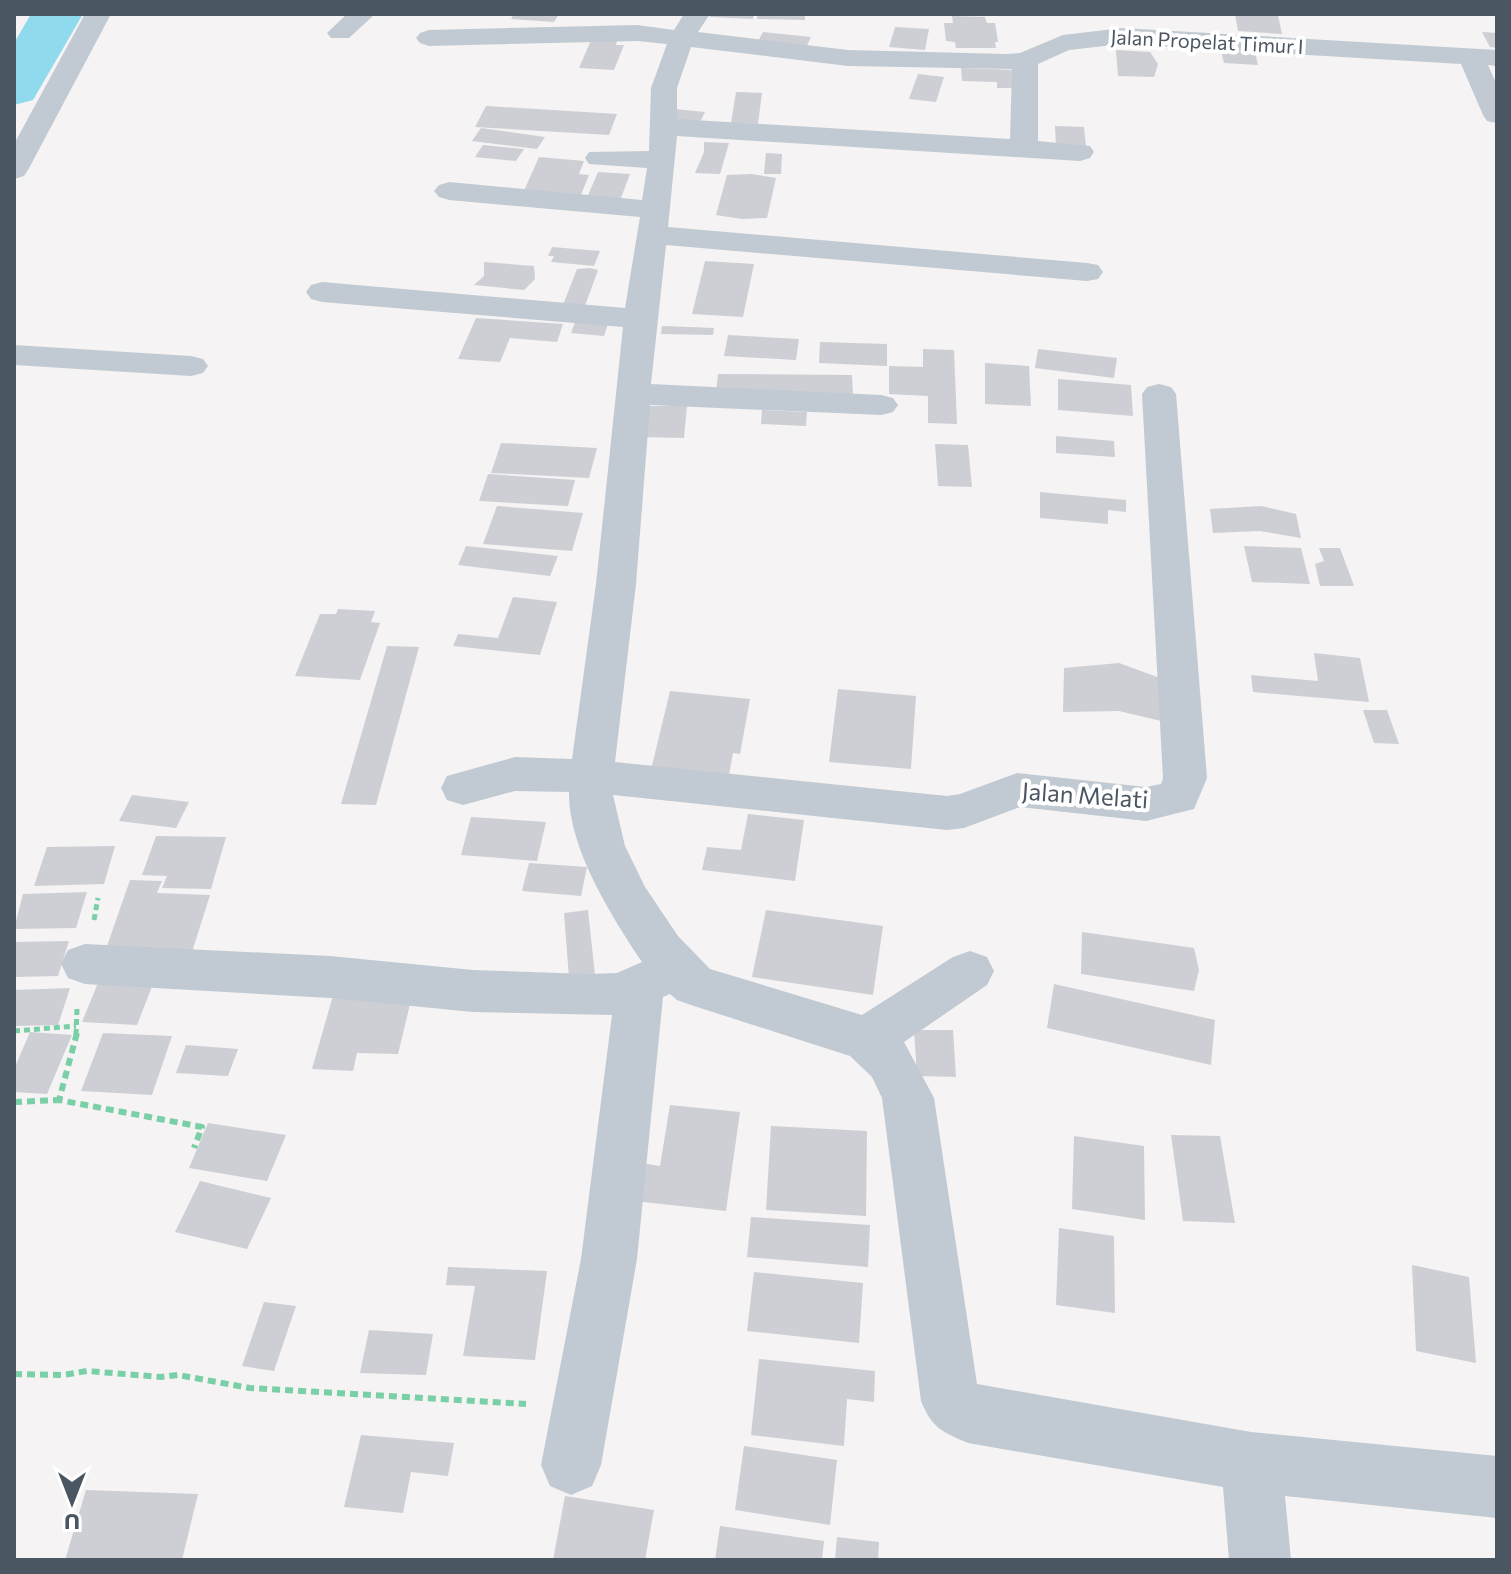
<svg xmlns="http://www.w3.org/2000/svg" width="1511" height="1574" viewBox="0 0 1511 1574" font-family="Commissioner,sans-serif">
<rect width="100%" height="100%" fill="#f5f3f3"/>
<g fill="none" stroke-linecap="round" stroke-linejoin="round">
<path fill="#90daee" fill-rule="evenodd" d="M31 14H83L33 100 14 105V43Z"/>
</g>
<path fill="#cdcfd5" d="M514 14H559L554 22 511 19Z
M711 14H754L753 19 710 17Z
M757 14H805V20L757 19Z
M1235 14 1278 15 1282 34 1238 31Z
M952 16 985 17 987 23H995L998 42H995L996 48H956L955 42 946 41 944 23H953Z
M895 27 929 29 925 50 889 47Z
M763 32 811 37 805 50 756 45Z
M1482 32 1497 33V48L1490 47Z
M591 40 617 41 616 45H624L614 70 579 68Z
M1116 50 1150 52 1158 64 1154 77 1118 76Z
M1221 51 1255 52 1258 65 1224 63Z
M961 68 1016 70 1018 88H997V82L962 81Z
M918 74 944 77 936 102 909 99Z
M736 92 762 93 758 124 731 123Z
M486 106 617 114 609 135 475 127Z
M675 109 705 112 698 126 669 124Z
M1055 126 1084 127 1086 147 1056 145Z
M481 128 545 137 537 149 472 141Z
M704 142 729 143 720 174 695 173 704 152Z
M483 145 524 149 516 161 475 157Z
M766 153 782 154 781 174H764Z
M539 157 584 161 579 174 589 175 580 197 523 193Z
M598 172 630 174 619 203 586 200Z
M752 174 776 178 767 218 742 219 716 215 727 175Z
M552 247 600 251 594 266 551 262 554 256H548Z
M705 261 754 264 743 317 692 314Z
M484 262 534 266 535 279 524 290 474 285 484 276Z
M590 268 598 270 585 306 563 305 577 269Z
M476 318 563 324 557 342 510 338 500 362 458 359Z
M575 322 608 324 604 336 571 333Z
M662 326 714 328 713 335 661 334Z
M728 335 799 339 796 360 724 356Z
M820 342 887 344V366L819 363Z
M923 349 954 350 957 424 928 423V396L889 394V366L923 367Z
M1038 349 1117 358 1114 378 1035 368Z
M985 363 1029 366 1031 406 985 404Z
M718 374 852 375 853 395 716 393Z
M1058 379 1131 385 1133 416 1058 410Z
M643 406H687L684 438 640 437Z
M762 410 807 412 806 426 761 424Z
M1056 436 1114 441 1115 457 1056 453Z
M501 443 597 448 589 478 491 473Z
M935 444 968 445 972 487 938 486Z
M488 474 575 480 568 506 479 501Z
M1040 492 1126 500V512L1108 510V524L1040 518Z
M497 506 583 513 572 551 483 544Z
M1261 506 1296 514 1301 538 1260 531 1213 533 1210 509Z
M466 546 558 556 550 576 458 565Z
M1244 546 1301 548 1310 584 1252 582Z
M1319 548H1340L1354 586H1320L1315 564 1324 561Z
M513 597 557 602 540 655 453 646 458 634 498 638Z
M338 609 375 611 371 622 380 623 360 680 295 676 320 614H336Z
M387 646 419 647 376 805 341 804Z
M1314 653 1360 658 1369 702 1253 692 1251 675 1318 681Z
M1119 663 1160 678 1161 721 1119 711 1063 712 1064 668Z
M838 689 916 696 911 769 829 762Z
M670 691 750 699 740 754 733 753 728 781 650 774Z
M1363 710H1387L1399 744 1374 743Z
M132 795 189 802 176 828 119 821Z
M748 814 804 820 795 881 702 870 707 847 741 850Z
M471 817 546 822 537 861 461 855Z
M156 836 226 837 211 889 162 888 167 876 142 875Z
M115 846 104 884 34 886 47 847Z
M529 863 587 867 581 896 522 891Z
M130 880 162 881 157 893 210 895 192 952 106 949Z
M87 892 76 928 14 929 23 894Z
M588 910 595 975 569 978 564 913Z
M766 910 883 926 873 995 752 977Z
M1082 932 1194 948 1199 970 1194 991 1081 974Z
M69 941 58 976 14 977V942Z
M104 968 158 971 137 1025 82 1022Z
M1054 984 1215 1020 1211 1065 1047 1028Z
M70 988 58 1025 14 1026V990Z
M334 992 412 996 398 1054 357 1053 353 1071 312 1069Z
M914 1030H953L956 1077 917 1076Z
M30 1032 72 1035 47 1094 14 1092V1069Z
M103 1033 172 1036 152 1095 81 1091Z
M186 1045 238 1049 228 1076 176 1073Z
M670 1105 740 1112 726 1211 634 1201 641 1163 660 1166Z
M208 1123 286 1135 267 1181 189 1168Z
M771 1126 867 1131 866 1216 766 1210Z
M1171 1135 1220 1136 1235 1223 1183 1221Z
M1074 1136 1144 1146 1145 1220 1072 1209Z
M200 1181 271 1198 247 1249 175 1232Z
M751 1217 870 1225 868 1267 747 1257Z
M1059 1228 1114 1236 1115 1313 1056 1305Z
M1412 1265 1469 1277 1476 1363 1416 1351Z
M448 1267 547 1271 535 1360 463 1356 475 1286 446 1285Z
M754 1272 863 1283 859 1343 747 1331Z
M264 1302 296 1306 274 1371 242 1366Z
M369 1330 433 1334 426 1375 360 1373Z
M759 1359 875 1371 874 1402 847 1399 844 1446 751 1435Z
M361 1435 454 1443 448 1476 411 1472 403 1513 344 1507Z
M744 1446 837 1460 830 1525 735 1510Z
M86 1490 198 1494 182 1560H65Z
M565 1496 654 1510 645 1560H553Z
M720 1526 824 1541 822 1560H715Z
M837 1537 879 1542 878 1560H835Z"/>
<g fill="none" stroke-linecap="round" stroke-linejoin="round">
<path stroke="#7ad0a6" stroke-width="5" stroke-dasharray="6 4" stroke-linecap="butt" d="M94 920 98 898
M14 1031 76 1026
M76 1035 77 1008"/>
<path stroke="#7ad0a6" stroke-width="6" stroke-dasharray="8 5" stroke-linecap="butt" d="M77 1033 59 1100 202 1127 194 1148
M14 1102 59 1100
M14 1374 63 1375 87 1371 161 1377 178 1375 250 1388 526 1404"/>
<path fill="#c1cad2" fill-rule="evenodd" d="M85 14H111L28 170 24 176 14 179V144Z
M347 14H375L349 38H331L327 33Z
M684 14H710L698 32 848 50 1006 54 1020 53 1063 35 1122 28 1497 50V66L1488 65 1497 85V123L1487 121 1483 115 1461 64 1122 44 1069 50 1038 64V141L1090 146 1094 152 1090 158 1080 161 677 136 668 227 1087 263 1098 265 1103 272 1098 279 1087 281 666 245 651 384 881 395 893 398 898 405 893 412 881 415 650 405 636 584 615 762 947 796 960 794 1017 773 1146 787 1161 784 1163 778 1142 394 1147 387 1159 384 1171 387 1176 394 1207 778 1194 809 1146 821 1020 807 964 828 947 830 613 795 625 846 645 887 678 936 710 969 862 1015 953 957 970 951 987 957 994 971 987 985 904 1042 934 1098 977 1384 1251 1432 1497 1456V1518L1285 1496 1291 1560H1229L1223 1487 968 1443C942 1432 932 1428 921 1401L882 1098 872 1077 850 1056 694 1006 677 1000 670 994 663 997 637 1259 601 1465 592 1486 571 1495 550 1486 541 1465 581 1259 612 1015 473 1012 330 998 85 984 68 978 61 964 68 950 85 944 330 956 473 970 588 974 617 973 642 962C612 917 568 848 569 792L515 791 463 805 447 800 441 788 447 776 515 757 572 759 596 584 623 327 322 302 311 299 306 292 311 285 322 282 625 308 640 217 449 200 439 197 434 191 439 185 449 182 642 200 647 168 589 164 585 158 589 152 649 151 651 88 667 44 637 41 429 46 420 43 416 38 420 33 429 30 637 25 674 30ZM691 47 848 66 1012 69 1010 139 677 119V88Z
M14 345 191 356 203 359 208 366 203 373 191 376 14 365Z"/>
</g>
<g text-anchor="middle" stroke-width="8" stroke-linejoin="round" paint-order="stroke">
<g font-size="20" fill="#4a5661" stroke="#fff">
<text transform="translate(1207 42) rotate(3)" y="7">Jalan Propelat Timur I</text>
</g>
<g font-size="24" fill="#4a5661" stroke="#fff">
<text transform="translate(1085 796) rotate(4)" y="8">Jalan Melati</text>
</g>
</g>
<rect width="1511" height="1574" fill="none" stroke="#4a5661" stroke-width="32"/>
<g transform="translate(72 1502) rotate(180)" stroke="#ffffff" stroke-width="6" paint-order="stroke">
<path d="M0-6L14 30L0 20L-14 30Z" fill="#4a5661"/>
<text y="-12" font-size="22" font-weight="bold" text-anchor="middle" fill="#4a5661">U</text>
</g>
</svg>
